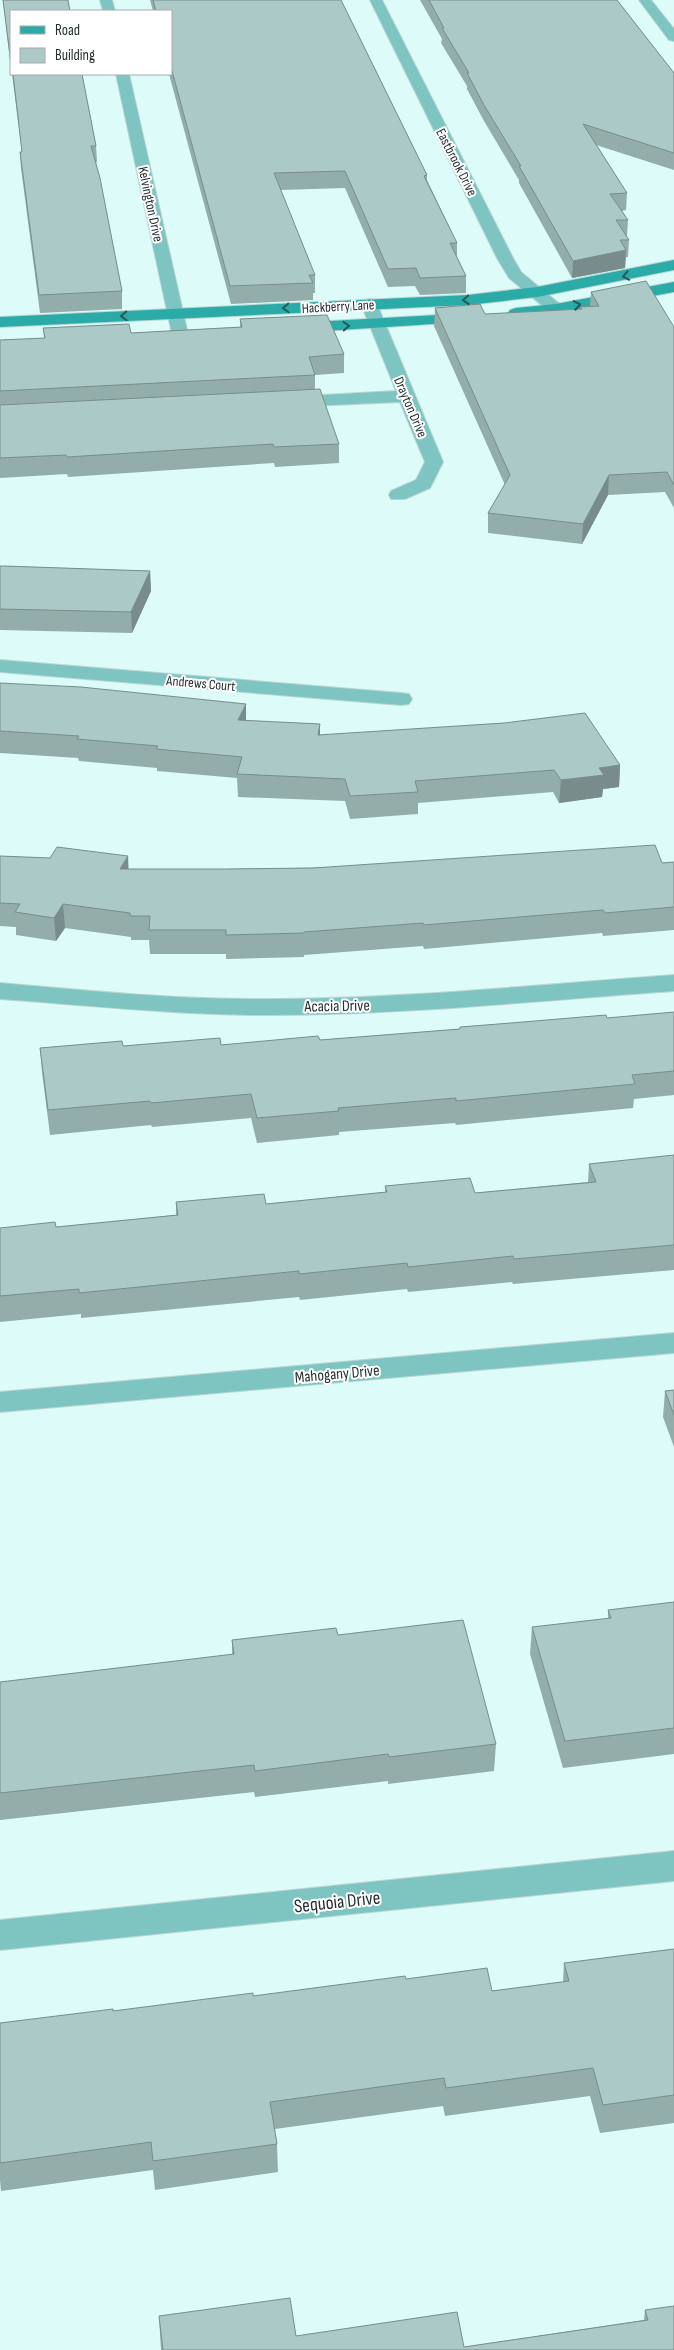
<svg xmlns="http://www.w3.org/2000/svg" width="674" height="2350" viewBox="0 0 674 2350" font-family="'Sofia Sans Condensed',sans-serif">
<rect width="100%" height="100%" fill="#dcfbf9"/>
<g fill="none" stroke-linecap="round" stroke-linejoin="round">
<defs>
<path id="street" d="M100 0H112L115 11H103Z
M370 0H382L513 258 521 272 562 306 564 309 562 312H550L509 278 497 258Z
M639 0H651L674 29V41L669 40Z
M116 74H129L188 334 186 338H174L172 334Z
M369 299 375 301 377 304 443 462 430 488 405 499H391L389 495 391 491 416 480 425 462 400 402 286 407 280 406 277 402 280 398 286 397 396 391 361 304 363 301Z
M0 660 401 693 409 694 412 699 409 704 401 705 0 672Z
M674 975V991C534 1001 393 1016 252 1015 168 1014 84 1005 0 999V983C84 990 168 999 252 999 393 1000 534 985 674 975Z
M674 1333V1353L0 1412V1392Z
M674 1851V1881L0 1950V1920Z"/>
<path id="secondary" d="M674 260V270L537 297 468 305 0 327V317L468 295 537 287Z
M674 282V292L556 314 516 318 510 316 508 313 510 310 516 308 556 304Z
M473 313 479 315 481 318 479 321 294 333 288 332 286 328 288 324 294 323Z"/>
</defs>
<use href="#street" stroke="#bbd6d5" stroke-width="2"/>
<use href="#secondary" stroke="#bbd6d5" stroke-width="2"/>
<use href="#street" fill="#7ec4c0" fill-rule="evenodd"/>
<use href="#secondary" fill="#2baba7" fill-rule="evenodd"/>
</g>
<path fill="#93adab" d="M3 0H68L11 11V70Z
M150 0H341L427 175V180L457 243V257L466 276V293L420 295 415 286 388 287 345 188 280 190 315 275V293H313V300L231 304 169 74H171V11H153Z
M420 0H617L674 73V170L596 145 627 193 626 210 622 211 628 220 627 236 629 240 628 257H626L625 268 572 278 519 183V180L484 121 467 89V86L441 43 442 39Z
M12 74H82L96 146 97 162H96L122 291V309L40 313 21 168 20 152H22Z
M591 292 674 327V508L665 492 608 495 582 544 488 533V513L505 485 434 326 435 308 485 314 580 309V307L590 306Z
M240 319 344 354V373L315 375V389L339 444V463L275 467 274 463 68 477 67 474 0 478V340L44 338 43 328 131 333 240 327Z
M0 566 150 571 151 591 132 633 0 630Z
M0 683 246 704V721L320 724V735L620 765 619 787 603 789 602 797 559 803 553 792 418 803V814L350 819 345 801 238 797 237 778 157 771V768L79 761 78 758 0 753Z
M0 856 50 858 128 856V869H226L662 863 674 862V930L603 936 602 933 424 949 423 946 304 955V957L226 959V954H150L149 940H131V937L65 928 56 941 16 935V927L0 926Z
M674 1012V1095L634 1099 633 1108 456 1125 455 1123 339 1132V1135L257 1143 251 1118 152 1127 151 1125 50 1135 42 1072 40 1048 221 1045 320 1040 460 1029V1027L607 1018Z
M674 1156V1270L513 1284 512 1282 408 1292 407 1289 300 1300 299 1297 81 1318V1314L0 1322V1228L56 1227 176 1215V1202L266 1204 385 1192V1186L475 1193 588 1182 589 1164Z
M674 1390V1447L663 1417 665 1391Z
M674 1602V1754L563 1768 530 1654 532 1627 608 1619V1610Z
M338 1635 496 1744 494 1771 388 1784V1781L255 1797 254 1792 0 1820V1682L232 1655V1640Z
M674 1949V2123L600 2133 590 2096 445 2116 443 2106 275 2129 277 2144 278 2172 155 2190 153 2170 1 2191 0 2180V2023L253 1996 406 1979 492 1991 563 1982 564 1963Z
M645 2310 674 2350H161L159 2316 296 2336 464 2347 644 2320Z"/>
<path fill="#788d8b" d="M626 250 625 268 572 278 573 261Z
M609 475 608 495 582 544 583 524Z
M150 571 151 591 132 633 131 612Z
M246 704V726L238 720Z
M320 724V746L318 735Z
M620 765 619 787 603 789 602 797 559 803 561 780 599 768Z
M128 856 129 879 120 869Z
M63 904 65 928 56 941 54 918Z"/>
<path fill="#abc9c7" stroke="#788d8b" d="M3 0H68L70 11H11V63Z
M153 0H341L427 175 424 176 457 243H450L466 276 420 278 416 268 388 269 345 171 274 173 315 275H309L313 283 230 286 171 67V11H156Z
M429 0H617L674 73V153L583 124 627 193 610 194 628 220H616L629 240H620L626 250 573 261 519 166H521L484 105 467 73H469L442 28H444Z
M13 74H82L96 146H91L100 178 122 291 39 295 20 152H22Z
M646 281 674 327V485L667 472 609 475 583 524 488 513 510 475 435 308 480 304 485 314 582 309 580 307 599 306 591 292Z
M327 315 344 354 309 357 315 375 0 391V340L45 338 43 328 129 324 131 333 242 327 240 319Z
M320 389 339 444 274 447 273 444 67 457 66 455 0 458V405Z
M0 566H4L150 571 131 612 0 609Z
M0 683 81 687 246 704 238 720 320 724 318 735 504 723 585 713 620 765 599 768 604 775 561 780 554 770 415 781 418 792 350 796 345 779 237 774 242 757 156 749 158 746 77 739 79 736 0 731Z
M655 845 662 863 674 862V907L605 913 603 910 424 925 423 923 304 932V933L226 935V930H149L150 916H130V913L63 904 54 918 15 912 20 904 0 903V856L50 858 57 847 128 856 120 869H226L313 868Z
M674 1012V1071L632 1075 635 1084 456 1101V1098L338 1108 339 1111 257 1118 251 1094 151 1103 150 1101 48 1110 40 1048 122 1041 123 1046 220 1038 221 1045 318 1036 320 1040 460 1029V1027L511 1023 606 1015 607 1018Z
M674 1155V1245L514 1259 513 1256 408 1267 407 1263 299 1274V1271L79 1293V1289L0 1296V1228L55 1222 56 1227 178 1215 176 1202 264 1194 266 1204 387 1192 385 1186 470 1178 475 1193 596 1182 589 1164Z
M674 1390V1415L665 1391Z
M674 1602V1728L565 1741 532 1627 611 1618 608 1610Z
M463 1620 496 1744 389 1757 388 1754 255 1771 254 1765 0 1793V1682L234 1654 232 1640 336 1628 338 1635Z
M674 1949V2095L603 2105 593 2068 446 2088 444 2078 270 2102 277 2144 153 2161 151 2142 0 2163V2023L113 2009V2011L253 1993V1996L405 1976 406 1979 487 1968 492 1991 569 1981 564 1963Z
M290 2298 296 2336 457 2312 464 2347 648 2320 645 2310 674 2306V2350H163L159 2316Z"/>
<defs><path id="oneway-chevron" d="M-2-3.5L2.5 0L-2 3.5" fill="none" stroke-width="1.6" stroke-linecap="round" stroke-linejoin="round" transform="scale(1.25)"/></defs>
<g stroke="#265a59">
<use href="#oneway-chevron" transform="translate(626 276) rotate(169)"/>
<use href="#oneway-chevron" transform="translate(466 300) rotate(176)"/>
<use href="#oneway-chevron" transform="translate(577 305) rotate(-10)"/>
<use href="#oneway-chevron" transform="translate(286 308) rotate(177)"/>
<use href="#oneway-chevron" transform="translate(124 316) rotate(177)"/>
<use href="#oneway-chevron" transform="translate(346 326) rotate(-3)"/>
</g>
<g text-anchor="middle" stroke-width="4" stroke-linejoin="round" paint-order="stroke">
<g font-size="14" fill="#242f2f" stroke="#fff">
<text transform="translate(457 162) rotate(63)" y="5">Eastbrook Drive</text>
<text transform="translate(151 204) rotate(78)" y="5">Kelvington Drive</text>
<text transform="translate(338 306) rotate(-3)" y="5">Hackberry Lane</text>
<text transform="translate(411 407) rotate(67)" y="5">Drayton Drive</text>
<text transform="translate(201 683) rotate(5)" y="5">Andrews Court</text>
</g>
<g font-size="16" fill="#242f2f" stroke="#fff">
<text transform="translate(337 1005) rotate(-1)" y="6">Acacia Drive</text>
<text transform="translate(337 1373) rotate(-5)" y="6">Mahogany Drive</text>
</g>
<g font-size="19" fill="#242f2f" stroke="#fff">
<text transform="translate(337 1901) rotate(-6)" y="7">Sequoia Drive</text>
</g>
</g>
<rect x="10" y="10" width="162" height="65" fill="#ffffff" stroke="#a7acac"/>
<rect x="20" y="26" width="25" height="8" fill="#2baba7" stroke="#a7acac"/>
<text x="55" y="35" font-size="15" fill="#242f2f">Road</text>
<rect x="20" y="48" width="25" height="15" fill="#abc9c7" stroke="#a7acac"/>
<text x="55" y="60" font-size="15" fill="#242f2f">Building</text>
</svg>
